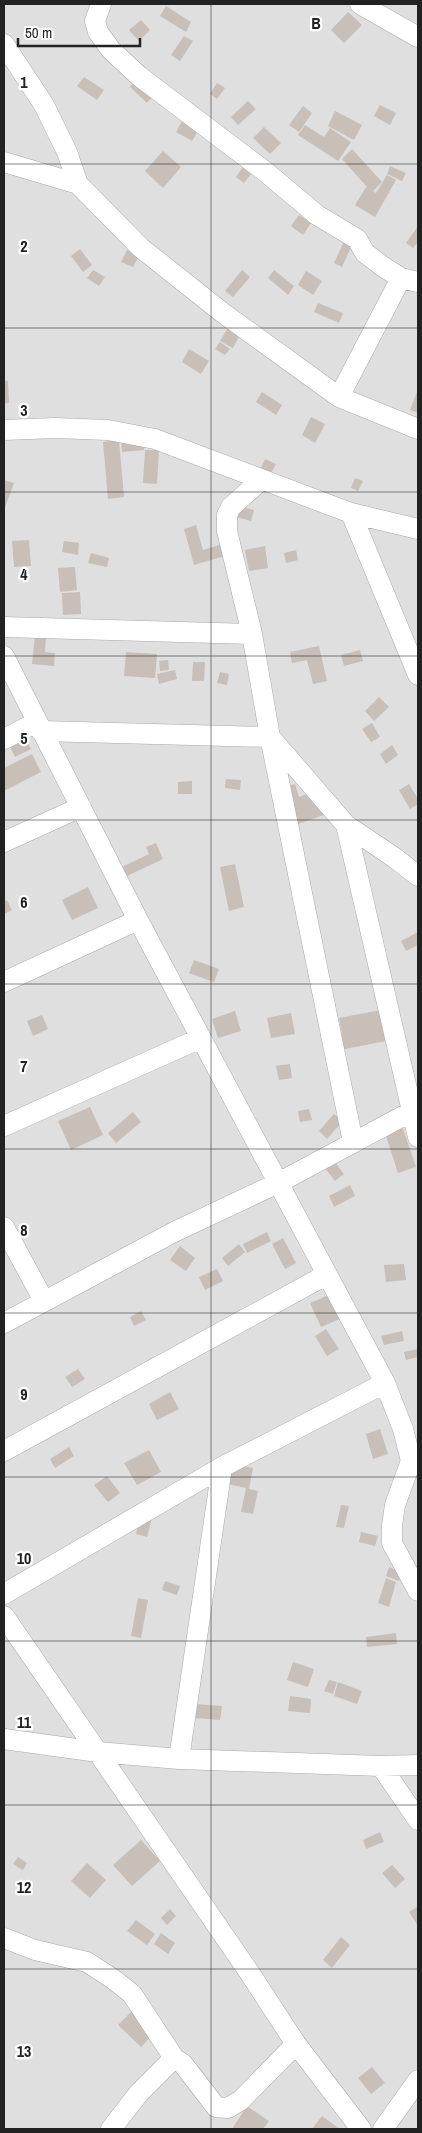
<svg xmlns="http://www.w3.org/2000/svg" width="422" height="2133" viewBox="0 0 422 2133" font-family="'Archivo Narrow',sans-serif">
<rect width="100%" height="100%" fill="#f2efe9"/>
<path fill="#e0dfdf" d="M4 4H418V2129H4Z"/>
<path fill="#c7bfb8" d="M166 6 191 22 186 32 160 16Z
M348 12 362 25 344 43 331 30Z
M141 20 150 30 139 41 129 30Z
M184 36 193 41 180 61 171 55Z
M84 77 104 90 97 100 77 86Z
M139 77 156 93 147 103 130 87Z
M217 83 225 88 217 99 210 94Z
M248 101 256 109 238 125 231 117Z
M380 105 396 113 390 125 374 116Z
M303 106 312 113 299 132 289 125Z
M335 111 362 125 354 140 328 126Z
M183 119 199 129 192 141 176 132Z
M305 125 324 137 330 128 351 142 338 161 298 135Z
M264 127 281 143 270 154 253 138Z
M352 149 382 182 373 191 376 193 387 175 396 180 375 217 355 205 366 187 368 188 342 159Z
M163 151 181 167 163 188 145 171Z
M390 166 406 173 402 181 387 174Z
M243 167 251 174 244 183 236 177Z
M299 215 311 223 303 235 291 226Z
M418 226V242L413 248 406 243Z
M345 239 353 243 342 267 334 263Z
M80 249 92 265 83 272 71 256Z
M127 250 139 256 133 267 121 262Z
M93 270 105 277 99 286 87 278Z
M242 270 250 277 233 297 225 291Z
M274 270 294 286 288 295 268 278Z
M306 271 322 281 313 295 298 285Z
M318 303 343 313 339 323 314 312Z
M228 328 240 335 233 348 220 341Z
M220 342 230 349 225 355 215 349Z
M189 349 209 361 201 374 182 362Z
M4 381H8L9 403H4Z
M418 389V413L410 410Z
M262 392 282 405 276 415 256 402Z
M311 417 325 424 315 443 302 435Z
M143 436 144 450 122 452 121 437Z
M119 440 124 497 108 499 103 442Z
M145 450H159L157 484 143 483Z
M265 459 276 464 271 473 261 468Z
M355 478 363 481 358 491 351 488Z
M4 480 14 483 4 510Z
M239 506 254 510 251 521 236 517Z
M196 525 203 550 222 544 225 556 194 565 184 529Z
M29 540 31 566 14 567 12 541Z
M64 541 79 543 78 555 62 552Z
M265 546 268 568 249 571 245 550Z
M296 550 298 560 286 563 284 553Z
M91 553 109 558 107 567 88 563Z
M75 567 77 590 60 592 58 568Z
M80 592 81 614 63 615 62 593Z
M35 634 46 635 45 652 55 653 54 666 32 664Z
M319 646 327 681 313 684 307 660 292 663 290 652Z
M360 650 363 661 344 666 341 655Z
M126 652 157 654 155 678 124 676Z
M168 660 169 670 160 671 159 661Z
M193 662H205L204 681H192Z
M175 670 177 679 159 684 157 674Z
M220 672 229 674 227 685 217 683Z
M379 697 389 707 374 721 365 711Z
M372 723 380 737 371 742 362 729Z
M23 733 31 749 15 757 7 740Z
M392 745 398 755 386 764 380 754Z
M32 754 41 772 4 791V768Z
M226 779 241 780 240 790 225 788Z
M192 781V794H178V782Z
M295 784 299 797 311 793 315 805 324 803 327 814 295 825 283 788Z
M409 784 418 799V804L410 809 399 790Z
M156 843 163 859 127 876 122 867 149 854 146 847Z
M235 864 244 907 229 911 220 867Z
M88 887 98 908 72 920 62 900Z
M7 900 12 910 4 914V902Z
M418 932V945L406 951 401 941Z
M194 960 219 969 214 982 189 973Z
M381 1010 386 1041 340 1050 337 1034 342 1033 339 1018Z
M235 1011 241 1031 218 1038 212 1019Z
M291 1013 295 1034 271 1038 267 1018Z
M42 1015 48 1029 33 1036 27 1021Z
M290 1064 292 1078 279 1080 276 1066Z
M90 1107 103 1135 71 1150 58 1121Z
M309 1109 312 1120 300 1122 298 1111Z
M133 1112 141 1122 116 1143 108 1133Z
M334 1114 343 1121 327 1139 319 1131Z
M401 1123 416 1167 398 1173 384 1130Z
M334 1161 344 1174 335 1181 325 1168Z
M350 1185 355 1196 334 1207 329 1196Z
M267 1232 271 1241 247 1253 243 1244Z
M283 1238 296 1263 285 1269 272 1244Z
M239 1244 245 1252 228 1266 222 1258Z
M180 1246 195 1258 186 1271 170 1260Z
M404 1264 406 1280 386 1282 384 1265Z
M217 1269 223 1281 205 1290 199 1277Z
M331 1294 342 1318 321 1327 310 1303Z
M141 1311 146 1320 134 1326 130 1317Z
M326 1329 339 1349 327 1356 315 1336Z
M402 1331 404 1341 384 1345 381 1336Z
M418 1349V1357L406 1360 404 1352Z
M78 1369 85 1379 72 1387 65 1377Z
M170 1392 179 1409 157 1420 149 1404Z
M380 1429 388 1454 373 1459 366 1434Z
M69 1447 74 1456 55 1468 50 1459Z
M149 1450 161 1472 137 1485 124 1463Z
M227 1463 253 1468 249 1489 258 1491 253 1514 241 1512 246 1488 223 1483Z
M107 1476 120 1493 108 1502 94 1485Z
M341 1505 349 1506 344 1528 336 1527Z
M141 1514 152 1518 147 1537 136 1534Z
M361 1532 378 1536 375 1546 359 1542Z
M389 1567 402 1572 399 1581 386 1576Z
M386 1578 396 1582 389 1607 378 1603Z
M165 1581 180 1586 177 1595 162 1590Z
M138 1598 148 1600 141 1638 131 1636Z
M396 1633 397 1644 367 1647 366 1637Z
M293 1662 314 1669 308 1687 287 1680Z
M329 1680 337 1682 333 1694 324 1691Z
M338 1682 362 1691 357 1704 334 1696Z
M290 1696 311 1699 310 1713 288 1711Z
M196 1704 222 1706 220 1720 195 1718Z
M380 1832 384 1842 366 1849 363 1840Z
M141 1840 160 1861 132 1886 113 1865Z
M18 1857 27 1863 23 1870 13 1864Z
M87 1863 106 1880 90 1898 71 1881Z
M392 1865 405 1879 395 1888 382 1873Z
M417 1907 418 1909V1926L409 1912Z
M170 1909 176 1916 167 1925 161 1918Z
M136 1920 155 1934 147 1945 127 1931Z
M161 1933 175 1943 168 1954 154 1944Z
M341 1937 350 1945 332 1968 323 1960Z
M134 2009 156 2031 141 2047 118 2025Z
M372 2067 385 2083 371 2094 358 2078Z
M247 2106 269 2121 263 2129H232Z
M322 2116 340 2129H312Z"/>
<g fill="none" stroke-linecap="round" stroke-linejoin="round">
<defs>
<path id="minor" d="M101 4 95 21 98 32 111 50 139 76 267 173 317 215 357 239 365 253 385 268 401 278 418 282
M360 4 418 37
M4 44 44 105 67 152 78 184 141 248 223 313 339 397 418 429
M4 162 78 184
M339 397 401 278
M4 430 55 428 108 430 155 439 351 513 418 529
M261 480 231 507 227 515V531L252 634 270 737 353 1142
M351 513 418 675
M4 627 252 634
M4 656 138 920 385 1383 403 1429 411 1461 395 1505 392 1526V1543L418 1591
M41 731 270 737 346 825 418 1137
M4 739 37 722
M346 825 395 858 418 876
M4 842 81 807
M4 982 138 920
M4 1126 201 1038
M4 1227 44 1301
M4 1323 174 1232 278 1183 418 1108
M4 1451 326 1275
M4 1594 222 1467 385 1383
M4 1616 249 1972 296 2044 361 2129
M4 1739 98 1752 179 1759 381 1766 418 1765
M179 1759 222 1467
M381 1766 418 1820
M4 1938 35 1950 87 1962 113 1979 132 1994 174 2058 183 2064 216 2107 228 2108 241 2100 296 2044
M111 2129 139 2093 174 2058
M383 2129 418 2080"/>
</defs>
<use href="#minor" stroke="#a9a9a9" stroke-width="21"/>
<use href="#minor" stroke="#fff" stroke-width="20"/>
</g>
<path fill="none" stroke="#222" stroke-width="1" stroke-opacity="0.55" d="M211 4V2129M4 164H418M4 328H418M4 492H418M4 656H418M4 820H418M4 984H418M4 1149H418M4 1313H418M4 1477H418M4 1641H418M4 1805H418M4 1969H418"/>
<g font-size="16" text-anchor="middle" font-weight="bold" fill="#222" stroke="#fff" stroke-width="4.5" stroke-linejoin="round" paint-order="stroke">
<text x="316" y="29">B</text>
<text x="24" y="88">1</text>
<text x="24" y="252">2</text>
<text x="24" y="416">3</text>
<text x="24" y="580">4</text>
<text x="24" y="744">5</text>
<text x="24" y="908">6</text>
<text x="24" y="1072">7</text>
<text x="24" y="1236">8</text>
<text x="24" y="1400">9</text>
<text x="24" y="1564">10</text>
<text x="24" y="1728">11</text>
<text x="24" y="1893">12</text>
<text x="24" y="2057">13</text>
</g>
<rect width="422" height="2133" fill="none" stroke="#222222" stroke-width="10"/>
<path d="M18 38v8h122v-8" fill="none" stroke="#222222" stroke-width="2.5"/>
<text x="25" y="38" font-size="15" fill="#222222" stroke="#ffffff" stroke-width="4" paint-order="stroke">50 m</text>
</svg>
